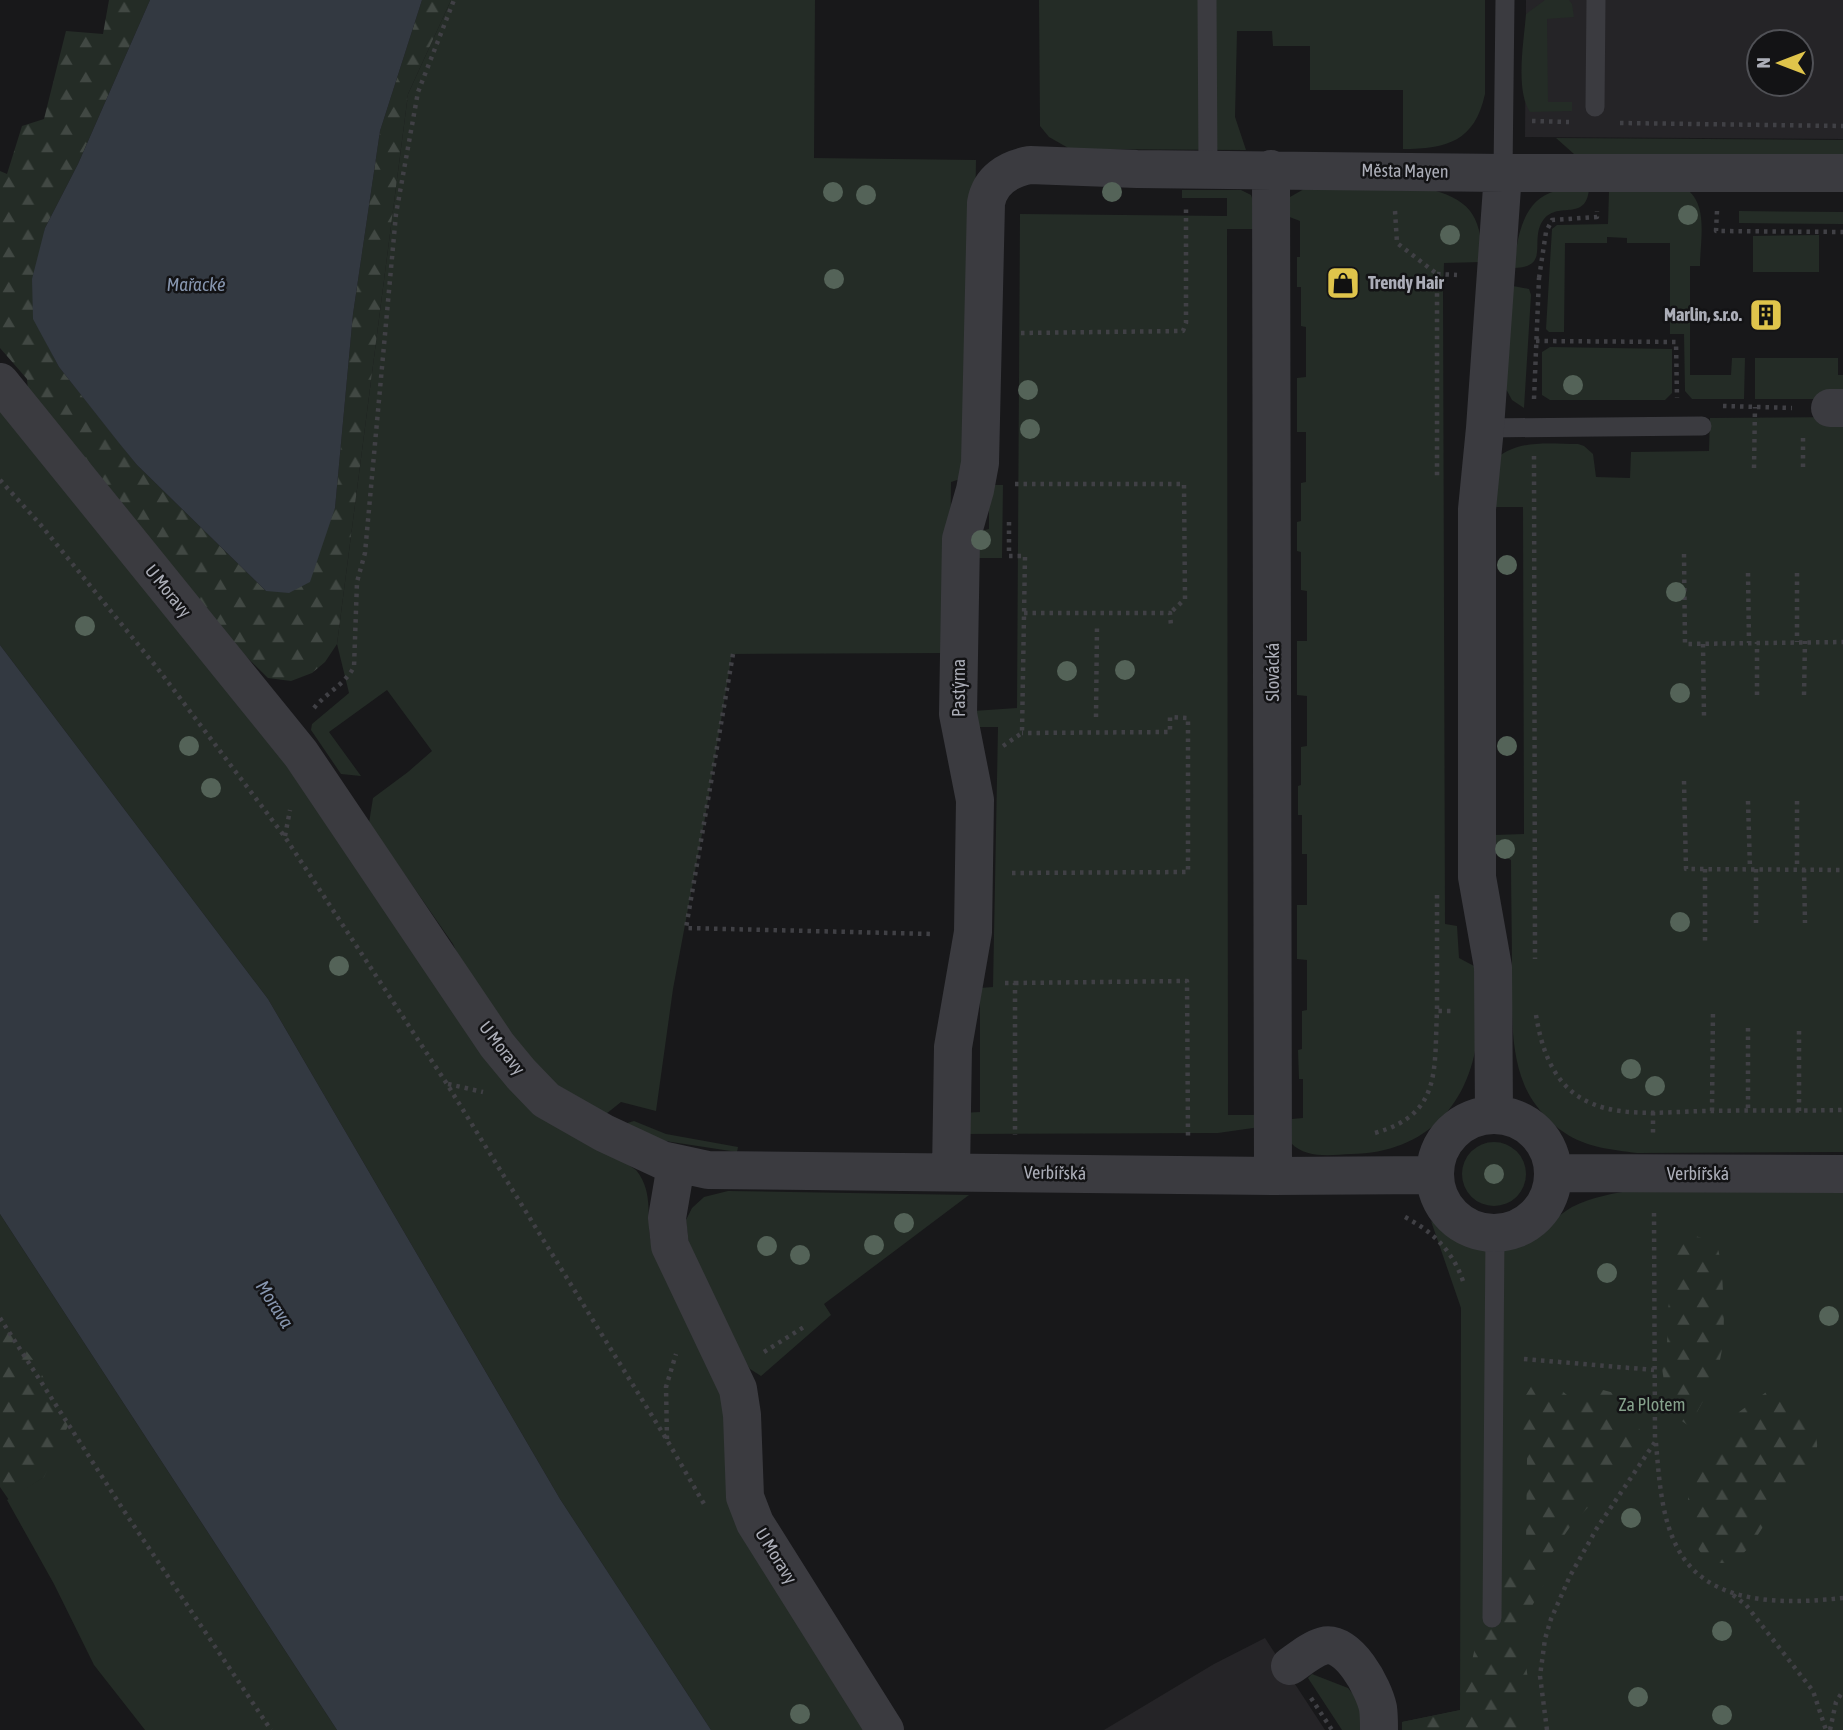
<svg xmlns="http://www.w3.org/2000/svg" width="1843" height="1730" viewBox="0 0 1843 1730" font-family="'Asap Condensed',sans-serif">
<defs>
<pattern id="forest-firs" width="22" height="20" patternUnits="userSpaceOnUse" patternTransform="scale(1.75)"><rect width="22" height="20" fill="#242c26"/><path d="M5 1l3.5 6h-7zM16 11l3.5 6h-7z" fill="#414843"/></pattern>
</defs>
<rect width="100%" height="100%" fill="#18181a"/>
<path fill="#252427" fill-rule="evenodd" d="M1526 0H1843V139L1525 137ZM1759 42H1801V84H1759Z
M1265 1638 1325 1730H1104L1214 1664Z"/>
<path fill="#242c26" d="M451 0H815L814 158 976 160 971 461 966 477 951 482 949 653 732 654 705 818 673 989 656 1111 621 1102 606 1114 547 1079 474 991 453 944 369 823 373 798 408 772 432 751 387 690 329 732 361 776 341 774 311 730 312 724 349 693 337 644 408 94Z
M1039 0H1485V94C1475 141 1447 149 1403 149V90H1310V46H1273L1272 31H1237L1235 117 1246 150 1070 149 1049 137 1040 126Z
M1545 0H1569L1572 4 1574 17 1547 19 1548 102H1572V111L1530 112C1515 89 1524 41 1526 14Z
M1556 138 1843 140V154H1574Z
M1425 188C1471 199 1482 216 1482 262L1444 263 1443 293 1445 924 1457 926 1459 958 1474 966C1475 987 1480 1009 1478 1030 1472 1103 1427 1153 1351 1154 1331 1155 1306 1159 1291 1143L1292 1119 1303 1118V1079H1299L1298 1050 1302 1049V1011L1307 1010V960L1297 959V905H1307V854H1302V815H1298V786L1301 785V747L1307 746V696L1297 695V641H1307V591L1301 590V552L1297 551V522L1301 521V483L1306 482V432H1297V378L1306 377V327L1301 326V287H1297V257H1300V221L1287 216 1290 197 1304 189Z
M1589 189C1586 222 1559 201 1544 219 1528 239 1552 267 1514 268 1517 239 1522 199 1556 191 1566 188 1578 189 1589 189Z
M1182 190H1241L1251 195 1256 209V229H1227L1228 1115H1255L1260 1127 1218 1133 961 1134V1113L980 1112V988L993 987 998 727H973V711L1017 708 1020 214 1227 216V198H1182Z
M1609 191H1689C1708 208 1700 242 1700 266H1690V375H1731L1732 358H1745L1744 399H1692L1685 391 1684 334H1670V243H1627V238L1607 237V243H1565L1564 332H1549L1546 329 1552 229 1557 225 1608 224Z
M1739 211 1843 212V224L1739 223Z
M1819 235V272H1753V236Z
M1513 286 1529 289 1531 295 1524 408 1512 400 1506 389Z
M1550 347 1672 349V393L1665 400H1550L1542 395V352Z
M1755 358H1838V375H1843V399H1755Z
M0 397 245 703 514 1089 636 1170C656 1194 644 1222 653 1250L720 1378 734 1472 874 1730H711L560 1499 268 999 0 645Z
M1843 417V1152L1637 1153C1613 1150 1585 1147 1565 1133 1548 1122 1531 1102 1524 1084 1510 1050 1512 1009 1512 972 1512 935 1511 897 1511 860L1494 852V835L1524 834 1523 507H1492L1497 458C1520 439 1550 444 1578 444L1584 446 1593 454 1596 477 1630 478 1631 452 1709 451 1710 418Z
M989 485H1003L1002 558H978L981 531 989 529Z
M634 1121 666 1134 738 1147 737 1152 665 1141 624 1124Z
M1462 1174a32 32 0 1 1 64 0a32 32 0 1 1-64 0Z
M1635 1190H1843V1730H1402V1722L1460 1710 1461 1308 1431 1221C1461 1241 1498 1259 1533 1237 1547 1228 1558 1215 1572 1207 1592 1197 1614 1193 1635 1190Z
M728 1191 969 1195 824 1304 831 1315 761 1376 750 1369 743 1358 691 1261 686 1220 692 1208 704 1197Z
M0 1214 337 1730H145L94 1665 54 1584 7 1500 42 1478H0Z
M1312 1674 1348 1688 1362 1705 1360 1730H1342L1308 1678Z"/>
<path fill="url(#forest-firs)" d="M109 0H150L78 164 45 228 34 319 59 367 137 465 266 591 335 508 353 314 380 131 422 0H451L408 94 337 644 325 662 312 673 291 681 268 678 205 616 29 401 27 379 0 348V171L7 174 22 126 44 119 66 31 103 34Z
M1684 1232 1716 1243C1722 1260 1722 1273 1723 1291 1726 1356 1722 1370 1689 1426L1673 1415 1665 1388 1662 1368 1667 1345 1668 1309 1674 1271 1670 1240Z
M0 1316 37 1365 68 1426 44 1477 9 1500 0 1487Z
M1534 1382H1552L1576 1403 1603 1390 1629 1397 1641 1434 1630 1459 1607 1488 1572 1524 1552 1553 1543 1586 1521 1626 1528 1680 1518 1715 1517 1730H1402V1722L1461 1710 1478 1634 1511 1569 1526 1545 1527 1459 1518 1408Z
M1769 1390C1797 1404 1830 1430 1812 1465 1806 1476 1792 1482 1784 1492 1768 1512 1751 1563 1722 1563 1717 1563 1711 1561 1706 1560L1694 1543 1685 1516 1691 1483 1716 1451 1739 1412Z"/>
<path fill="#333941" d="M150 0H422L380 131 353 314 335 508 310 582 289 593 266 591 137 465 119 443 59 367 33 319 32 279 45 228 78 164Z
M0 645 268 999 560 1499 711 1730H337L0 1214Z"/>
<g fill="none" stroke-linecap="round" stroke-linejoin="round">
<path stroke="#404045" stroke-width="4.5" stroke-dasharray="3.5 5" stroke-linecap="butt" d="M1532 121 1569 122
M1620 123 1843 126
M1395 211 1397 243 1437 274V480
M1717 211 1716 231 1843 232
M1437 274 1457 275
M1539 278 1546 232 1552 220 1597 217V211
M1021 333 1183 331 1186 323V208
M1536 341 1676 342 1677 398
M1534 399 1539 278H1535
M1723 406 1792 408
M1534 456 1535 959
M1803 467V437
M1754 468 1755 407
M0 480 40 524 158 669 285 837 447 1084 667 1440 704 1504
M1015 484H1184L1185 599 1170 613
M1684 554 1685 644 1843 642
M1748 573 1749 643
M1797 573V642
M1024 613H1170L1171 626
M1703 644 1704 717
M733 654 686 928 933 934
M1757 695V642
M1804 695 1805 641
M314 708C326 693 344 685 354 667L357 582 365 553 396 214 418 92 454 0
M1096 717 1097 626
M1003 746 1022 733 1025 556H1009V522
M1684 781 1686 869 1843 870
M1748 801 1750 869
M1797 801V869
M285 836 290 810
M1705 869V944
M1756 869V923
M1804 869 1805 923
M1012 873 1188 872V718L1170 717V732L1022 733
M1437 895V1011
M1005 983H1015V1135
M1015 983 1187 981 1188 1137
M1536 1015C1542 1052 1555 1089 1593 1104 1626 1118 1675 1111 1710 1111 1754 1110 1799 1111 1843 1110
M1748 1028V1111
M448 1084 483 1092
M1712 1111 1713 1009
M1799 1111V1028
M1653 1112V1134
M1375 1133C1442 1114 1434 1070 1437 1011H1454
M1405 1217C1433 1232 1452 1250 1463 1281
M0 1318 126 1514 271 1730
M764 1352 807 1325
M1524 1359 1654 1370
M667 1439 666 1387 676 1354
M1656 1443C1659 1477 1661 1518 1678 1549 1709 1607 1786 1604 1843 1598
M1733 1595 1746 1605 1813 1691 1826 1730
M1311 1698 1332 1730
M1547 1730 1540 1676 1545 1639 1551 1619 1570 1576 1597 1528 1655 1442 1654 1212
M1830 1730 1836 1702 1843 1691"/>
<path stroke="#3b3b40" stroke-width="19" d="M1207 0 1208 169
M1595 107 1596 0
M1503 173 1505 0
M1485 428 1702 426
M1492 1618 1495 1233"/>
<path stroke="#3b3b40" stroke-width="38" d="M1271 169 1273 1176
M0 382 301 754 497 1045 521 1074 546 1100 604 1133 662 1160 708 1170 1273 1176 1435 1175
M1830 408H1843
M1494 1114 1493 967 1477 877V509L1485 428 1503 173
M1435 1174a59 59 0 1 1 118 0a59 59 0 1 1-118 0Z
M676 1165 667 1218 670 1246 738 1389 742 1415 745 1497 755 1523 885 1730
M951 1172 953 1047 973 932 975 800 958 714 961 539 975 490 980 463 986 203C990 180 1008 169 1030 165L1137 169 1503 173H1843
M1554 1173 1843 1174
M1290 1666C1300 1659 1312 1649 1323 1646 1348 1639 1374 1688 1378 1708 1379 1715 1379 1723 1379 1730"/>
</g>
<g fill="#546358">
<circle cx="833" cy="192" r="10"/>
<circle cx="1112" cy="192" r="10"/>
<circle cx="866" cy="195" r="10"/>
<circle cx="1688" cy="215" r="10"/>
<circle cx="1450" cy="235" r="10"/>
<circle cx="834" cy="279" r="10"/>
<circle cx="1573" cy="385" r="10"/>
<circle cx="1028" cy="390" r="10"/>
<circle cx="1030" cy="429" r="10"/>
<circle cx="981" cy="540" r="10"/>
<circle cx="1507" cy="565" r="10"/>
<circle cx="1676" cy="592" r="10"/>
<circle cx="85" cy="626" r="10"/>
<circle cx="1125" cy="670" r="10"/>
<circle cx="1067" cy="671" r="10"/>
<circle cx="1680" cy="693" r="10"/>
<circle cx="189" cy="746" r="10"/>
<circle cx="1507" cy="746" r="10"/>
<circle cx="211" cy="788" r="10"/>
<circle cx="1505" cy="849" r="10"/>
<circle cx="1680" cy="922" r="10"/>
<circle cx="339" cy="966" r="10"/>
<circle cx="1631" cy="1069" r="10"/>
<circle cx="1655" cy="1086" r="10"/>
<circle cx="1494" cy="1174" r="10"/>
<circle cx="904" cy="1223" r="10"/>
<circle cx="874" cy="1245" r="10"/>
<circle cx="767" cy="1246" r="10"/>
<circle cx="800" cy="1255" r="10"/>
<circle cx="1607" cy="1273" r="10"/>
<circle cx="1829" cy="1316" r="10"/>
<circle cx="1631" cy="1518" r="10"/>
<circle cx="1722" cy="1631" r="10"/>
<circle cx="1638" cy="1697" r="10"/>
<circle cx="800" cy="1714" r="10"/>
<circle cx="1722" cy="1715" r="10"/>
</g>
<defs>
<symbol id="shop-square" viewBox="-11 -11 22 22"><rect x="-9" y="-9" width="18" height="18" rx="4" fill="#dfc44b" stroke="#131315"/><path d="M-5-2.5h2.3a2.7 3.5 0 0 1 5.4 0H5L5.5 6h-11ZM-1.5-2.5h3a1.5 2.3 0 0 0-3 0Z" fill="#111"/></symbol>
<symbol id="building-square" viewBox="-11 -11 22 22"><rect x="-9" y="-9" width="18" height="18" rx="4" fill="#dfc44b" stroke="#131315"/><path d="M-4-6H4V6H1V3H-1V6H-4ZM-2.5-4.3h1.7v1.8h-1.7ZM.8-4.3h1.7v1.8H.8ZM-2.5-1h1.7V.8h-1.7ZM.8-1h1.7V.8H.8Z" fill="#111"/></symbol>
</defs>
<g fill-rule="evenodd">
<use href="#shop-square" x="1324" y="264" width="38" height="38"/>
<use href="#building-square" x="1747" y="296" width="38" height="38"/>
</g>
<g text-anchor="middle" stroke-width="5" stroke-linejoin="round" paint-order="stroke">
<g font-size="18" fill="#acaeb8" stroke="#131315">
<text transform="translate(1405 171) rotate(1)" y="6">Města Mayen</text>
<text transform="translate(168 591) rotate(51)" y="6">U Moravy</text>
<text transform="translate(1273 672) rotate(-90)" y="6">Slovácká</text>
<text transform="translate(959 688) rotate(-90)" y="6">Pastýrna</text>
<text transform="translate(502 1048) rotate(52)" y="6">U Moravy</text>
<text transform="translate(1055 1173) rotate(1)" y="6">Verbířská</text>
<text x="1698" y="1180">Verbířská</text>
<text transform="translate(776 1556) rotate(58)" y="6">U Moravy</text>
</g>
<g font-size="18" font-weight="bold" fill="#acaeb8" stroke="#131315" text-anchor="start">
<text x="1368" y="289">Trendy Hair</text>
<text x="1742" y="321" text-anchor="end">Marlin, s.r.o.</text>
</g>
<g font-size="18" fill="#85a18b" stroke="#131315">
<text x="1652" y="1411">Za Plotem</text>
</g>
<g font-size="19" font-style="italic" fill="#8796af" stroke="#131315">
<text x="196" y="291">Mařacké</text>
<text transform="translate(275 1304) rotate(57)" y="7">Morava</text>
</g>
</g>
<g transform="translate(1780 63) rotate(270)"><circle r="33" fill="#131315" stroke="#505156" stroke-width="2"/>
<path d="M0-5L12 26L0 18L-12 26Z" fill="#dfc44b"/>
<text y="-10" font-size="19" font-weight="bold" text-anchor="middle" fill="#acaeb8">N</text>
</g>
</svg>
